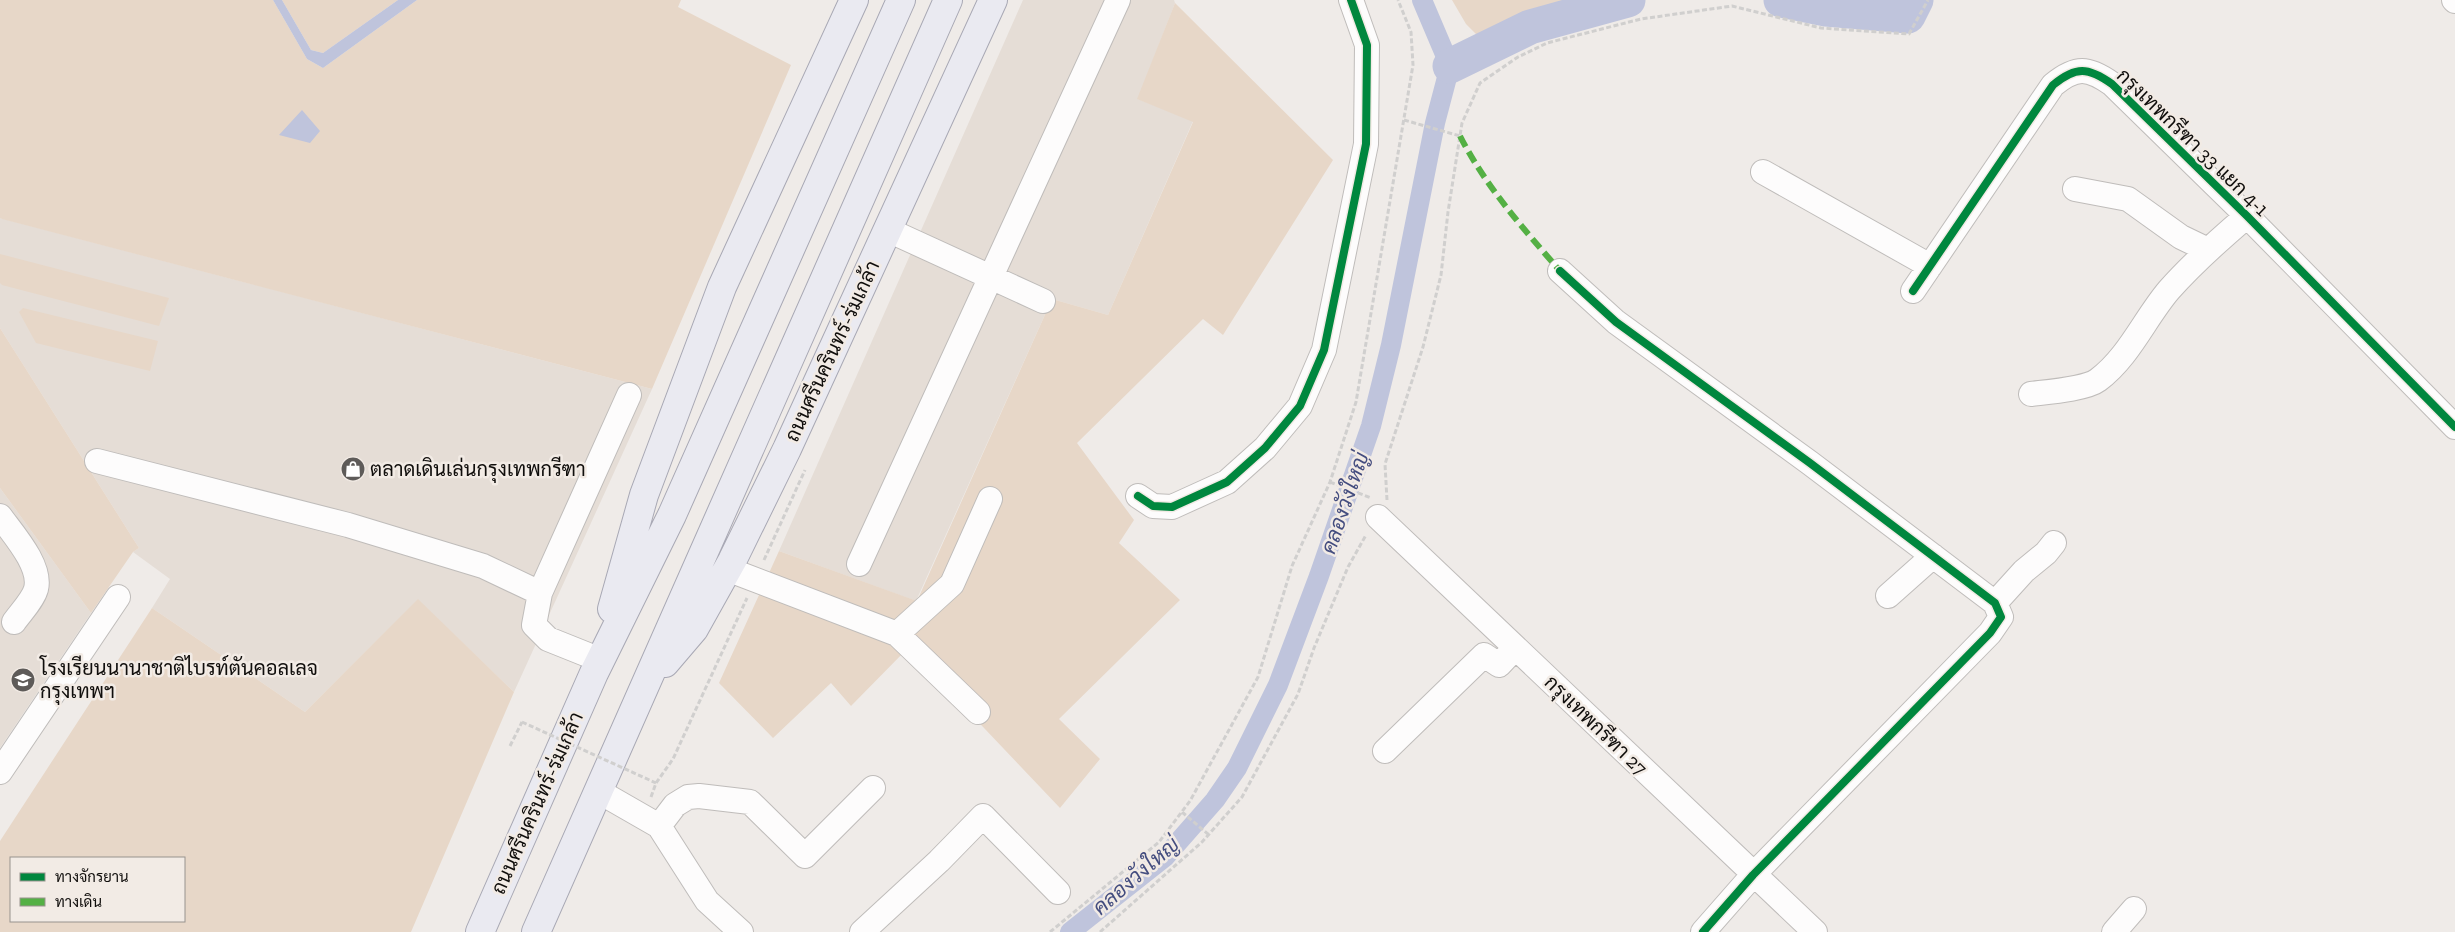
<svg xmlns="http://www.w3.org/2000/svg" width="2455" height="932" viewBox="0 0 2455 932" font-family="'Zilla Slab',Sarabun,serif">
<rect width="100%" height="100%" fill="#efebe8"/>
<path fill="#e5ddd6" d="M1023 0H1174L1175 3 1138 99 1193 121 1108 315 1052 299 916 601 779 551Z
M0 218 652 389 514 692 418 600 305 712 152 608 170 579 133 552 139 548 0 328Z
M0 488 91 613 0 748Z"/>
<path fill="#e7d7c8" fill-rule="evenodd" d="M0 0H273L307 59 323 68 417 0H681L678 7 791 65 652 389 2 219 0 218Z
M282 0H398L323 53 311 50Z
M1452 0H1566L1477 35 1466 24Z
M1858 0H1906L1898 8Z
M1175 3 1333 160 1223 335 1203 319 1077 443 1134 520 1119 543 1180 600 1059 719 1100 759 1060 808 908 648 851 706 831 683 773 738 719 683 779 551 917 601 1052 299 1108 315 1193 122 1137 99Z
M0 254 169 298 159 326 2 285 0 283Z
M23 308 158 341 150 371 36 343 19 312Z
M0 328 139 548 133 552 91 613 0 488Z
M418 599 514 692 411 932H0V841L152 608 305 712ZM11 858H184V921H11Z"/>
<path fill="#bfc4dc" d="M273 0H282L311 50 323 53 398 0H417L323 68 307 59Z
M302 110 320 131 310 143 279 135Z"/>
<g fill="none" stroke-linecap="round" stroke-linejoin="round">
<path stroke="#bfc4dc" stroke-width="20" d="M1070 932 1165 857 1215 800 1237 768 1278 685 1319 576 1371 426 1391 345 1435 123 1450 66 1422 0"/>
<path stroke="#bfc4dc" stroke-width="35" d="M1781 0 1826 9 1908 16 1916 0
M1450 66 1530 27 1628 0"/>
<defs>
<path id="minor" d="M2454 0 2455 1
M1763 172 1930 266
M2075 189 2128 199 2181 237 2208 250
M888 230 1043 301
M1560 271 1616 322 1810 463 1995 603 2001 617 1990 633 1753 875 1703 932
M1913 291 2053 85C2076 66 2088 67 2112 84L2247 216 2455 427
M2031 394C2047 392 2086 389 2098 380 2129 357 2145 318 2169 290 2193 263 2220 239 2247 216
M97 461 348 525 483 566 540 593
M1138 496 1153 506 1172 507 1227 482 1265 448 1300 406 1324 350 1366 144 1367 45 1351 0
M0 516C13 534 42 566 36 589 33 600 21 612 14 622
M1378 517 1815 932
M859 564 1118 0
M727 569 897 634 978 712
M1888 596 1933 556
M1995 603 2024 571 2046 553 2054 543
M897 634 952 584 990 499
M598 659 548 639 534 625 540 593 629 395
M1385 751 1484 655 1499 665 1515 648
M0 772 118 597
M598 791 659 826 707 901 741 932
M659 826 675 805 688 797 699 796 750 802 805 856 873 788
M862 932 939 861 983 816 1058 892
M2114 932 2134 909"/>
<path id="major" d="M612 609 644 495 722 287 854 0
M665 663 694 629 732 561 787 449 993 0
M480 932 594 673 672 515 901 0
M536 932 948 0"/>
</defs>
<use href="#minor" stroke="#bfbcba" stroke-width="26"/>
<use href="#major" stroke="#a8a8b4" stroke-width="30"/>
<path stroke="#d0cfce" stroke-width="3" stroke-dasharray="5 2.5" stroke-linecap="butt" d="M1404 120 1460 136
M1330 482 1371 498
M1387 500 1385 464 1423 347 1441 275 1448 212 1462 123 1480 83 1518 57 1547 43 1641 19 1732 6 1821 28 1909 34 1928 0
M764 560 805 470
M510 746 522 722
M651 797 656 783 673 759 747 598
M1182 812 1209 835
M1050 932 1159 842 1190 801 1258 677 1292 566 1330 482 1356 402 1413 65 1411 32 1398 0
M1100 932 1202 842 1242 797 1298 694 1314 648 1348 567 1366 535"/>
<use href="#minor" stroke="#fdfcfc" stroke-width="24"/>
<use href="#major" stroke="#eaeaf1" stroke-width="28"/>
<path stroke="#d0cfce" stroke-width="3" stroke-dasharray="5 2.5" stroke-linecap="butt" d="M522 722 656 783"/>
<path stroke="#54b044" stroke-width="6" stroke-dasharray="12 6" stroke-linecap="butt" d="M1460 136C1486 187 1523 228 1560 271"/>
<defs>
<path id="cycleway" d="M1560 271 1616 322 1810 463 1995 603 2001 617 1990 633 1753 875 1703 932
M1913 291 2053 85C2076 66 2088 67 2112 84L2247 216 2455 427
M1138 496 1153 506 1172 507 1227 482 1265 448 1300 406 1324 350 1366 144 1367 45 1351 0"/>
</defs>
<use href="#cycleway" stroke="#f2ebe5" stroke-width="11"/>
<use href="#cycleway" stroke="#00873e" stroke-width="8"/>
</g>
<defs>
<symbol id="shop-disc" viewBox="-11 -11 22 22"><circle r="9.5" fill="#5e5b59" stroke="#f2ebe5"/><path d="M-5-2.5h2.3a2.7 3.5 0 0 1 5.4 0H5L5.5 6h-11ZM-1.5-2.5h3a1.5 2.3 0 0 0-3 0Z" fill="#fff"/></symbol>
<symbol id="school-disc" viewBox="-11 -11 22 22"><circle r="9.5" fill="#5e5b59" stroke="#f2ebe5"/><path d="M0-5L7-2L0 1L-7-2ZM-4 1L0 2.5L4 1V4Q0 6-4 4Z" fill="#fff"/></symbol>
</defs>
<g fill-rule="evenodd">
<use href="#shop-disc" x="339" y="455" width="28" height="28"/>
<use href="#school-disc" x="9" y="666" width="28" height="28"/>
</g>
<g text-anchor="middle" stroke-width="5" stroke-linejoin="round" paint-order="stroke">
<g font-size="20" fill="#100e0c" stroke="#f2ebe5">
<text transform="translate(2193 142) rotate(44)" y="7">กรุงเทพกรีฑา 33 แยก 4-1</text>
<text transform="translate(832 351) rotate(-65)" y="7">ถนนศรีนครินทร์-ร่มเกล้า</text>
<text transform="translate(1596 725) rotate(44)" y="7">กรุงเทพกรีฑา 27</text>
<text transform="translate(537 803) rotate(-66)" y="7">ถนนศรีนครินทร์-ร่มเกล้า</text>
</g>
<g font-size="20" fill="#100e0c" stroke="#f2ebe5" text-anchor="start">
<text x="370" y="476">ตลาดเดินเล่นกรุงเทพกรีฑา</text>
<text x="40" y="675">โรงเรียนนานาชาติไบรท์ตันคอลเลจ<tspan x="40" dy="23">กรุงเทพฯ</tspan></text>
</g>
<g font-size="21" font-style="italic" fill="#444d7f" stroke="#f2ebe5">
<text transform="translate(1345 503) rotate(-71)" y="7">คลองวังใหญ่</text>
<text transform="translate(1136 876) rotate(-41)" y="7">คลองวังใหญ่</text>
</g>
</g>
<rect x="10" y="857" width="175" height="65" fill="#f2ebe5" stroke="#98938e"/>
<rect x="20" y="873" width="25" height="8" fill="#00873e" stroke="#98938e"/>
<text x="55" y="882" font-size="15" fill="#100e0c">ทางจักรยาน</text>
<rect x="20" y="898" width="25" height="8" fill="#54b044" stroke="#98938e"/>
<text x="55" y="907" font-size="15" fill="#100e0c">ทางเดิน</text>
</svg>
